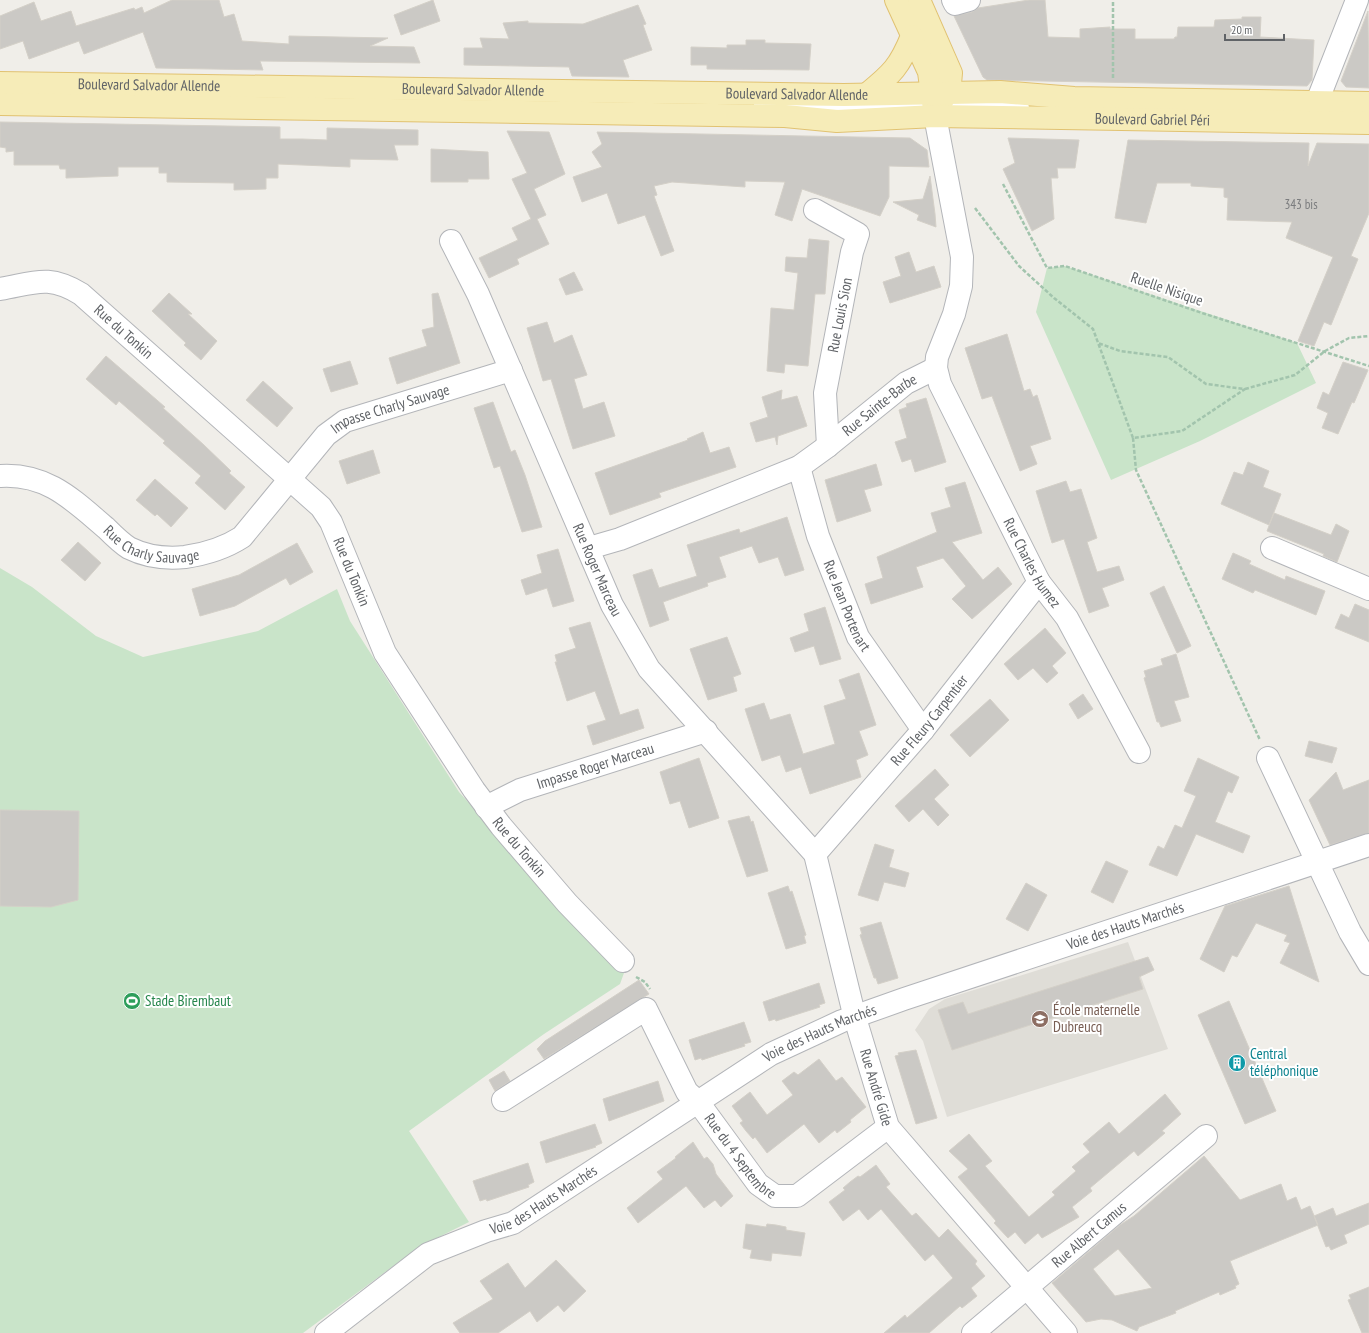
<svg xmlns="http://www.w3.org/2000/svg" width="1369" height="1333" viewBox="0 0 1369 1333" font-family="'PT Sans Narrow',sans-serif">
<rect width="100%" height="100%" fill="#f0eee9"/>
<path fill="#dfddd7" d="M1128 942 1168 1049 947 1117 923 1041 915 1030 929 1009 945 999Z"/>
<path fill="#c9e4c9" d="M1065 266 1297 343 1316 383 1200 441 1111 480 1036 312 1047 268Z
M0 568 32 587 96 636 143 657 258 631 337 589 350 621 459 792 624 973 620 984 544 1034 409 1131 469 1222 419 1247 303 1333H0Z"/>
<path fill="#cbc9c5" stroke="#d4d0c8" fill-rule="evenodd" d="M172 0H219L224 17 234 14 242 41 289 44V36L388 38 370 46 414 47 420 63 260 61 263 70 156 68 143 32 84 54 79 41 29 59 23 41 0 49V16L34 2 41 21 71 11 76 26 134 8 135 10 142 7 144 13Z
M433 0 440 21 401 35 394 15Z
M1029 0H1045L1048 37 1080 38V29L1110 27V29H1135V39H1174L1175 37H1177L1178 27H1214L1215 20 1242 19V17H1261L1260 37 1314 40 1312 80 1307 86 987 80 983 77 954 16 972 12 978 8Z
M638 5 646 24 643 25 652 50 623 60 629 77 572 76 569 67 464 65V48H483L480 38 509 39 503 23 528 21V23L583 24Z
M1368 11 1369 88 1346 87 1341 81Z
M746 40H765V43L811 44 809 70 707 69V65H691V47L727 48V45H746Z
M0 122 280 127V139H302L327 140V128L418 130V145H394L398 160 350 159V167L278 164V178H266V189L234 190V183L167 182V173H159V167H118V176L66 178V169H60L59 165H14V151L6 152V148L0 147Z
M507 131 549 132 565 174 534 189 546 215 537 219 549 244 517 259 519 264 489 278 479 258 518 240 512 228 531 219 512 179 527 173Z
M597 132 910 138 927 150 929 167 889 166V197L880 216 802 189 792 221 775 215 785 182 745 181V187L672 182 654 186 657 195 654 196 674 251 661 256 645 215 618 224 607 193 582 202 573 177 602 167 592 152 602 144Z
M1008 138 1079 140 1075 168H1057L1058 178H1051L1054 219 1032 231 1003 169 1015 163Z
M1128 140 1309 143 1308 166 1317 143 1369 144V213L1351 256 1358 259 1331 325 1324 322 1314 346 1298 341 1333 257 1286 238 1292 222 1227 220 1228 198 1224 197V188L1191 186V183H1157L1146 223 1115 218Z
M431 149 488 152 489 179H468V182H431Z
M930 176 935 214 936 227 917 220 919 215 893 202 923 199Z
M809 239 829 241 825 294H815L808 366 785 364 784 373 767 371 771 308 794 310 798 273 785 271 786 257 807 258Z
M909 252 916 272 934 266 941 287 890 303 883 282 901 276 895 257Z
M574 272 583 290 566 295 559 279Z
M169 293 192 314H188L217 341 201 360 184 345 186 343 152 311Z
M438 293 460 363 397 384 389 358 427 346 422 330 434 327 432 294Z
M547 322 554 343 572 335 587 375 574 379 583 409 604 402 615 436 573 449 551 379 543 381 527 328Z
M1007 334 1024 391 1030 389 1033 397 1037 395 1051 439 1030 446 1037 464 1020 471 992 396 982 399 965 348Z
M106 356 165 407 163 408 204 445 231 471 229 473 245 487 225 510 195 483 201 476 163 443 165 441 119 401 116 405 86 379Z
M350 361 358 384 331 392 323 369Z
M1343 362 1368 370 1354 403 1352 402 1338 434 1322 428 1328 413 1317 408 1323 392 1329 395Z
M263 381 293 408 277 427 246 400Z
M782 390 781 400 797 396 807 426 778 436 777 445 775 437 756 442 750 423 768 417 762 397Z
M926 398 946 462 915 472 911 459 902 462 895 442 907 438 899 410 907 407 906 404Z
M493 402 511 452 515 450 525 475 542 527 522 532 500 466 494 468 474 408Z
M703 432 710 453 729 447 736 467 659 493 661 497 610 515 595 473 688 440 687 439Z
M373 450 380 473 347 484 339 461Z
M1248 462 1269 471 1263 487 1281 494 1269 525 1221 504 1234 472 1243 475Z
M876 464 882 485 864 490 871 511 837 522 825 480Z
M155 479 188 508 171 527 157 514 155 516 136 500Z
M1066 481 1070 492 1081 489 1097 538 1087 542 1097 572 1119 566 1124 580 1102 588 1109 606 1089 613 1064 539 1052 543 1036 491Z
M965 482 982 533 952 542 983 580 998 567 1012 584 972 619 952 599 966 586 943 558 916 567 923 587 871 604 865 584 883 578 877 557 937 532 931 513 951 507 945 488Z
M1274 513 1331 535 1336 524 1349 531 1337 562 1323 556 1324 554 1267 531Z
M787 517 804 570 785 576 778 557 759 563 752 546 719 557 726 577 707 583 708 586 663 602 669 620 650 627 633 575 652 569 659 588 697 576 687 545 739 529 740 533Z
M78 542 101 563 85 581 61 560Z
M297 543 313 572 290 585 286 578 235 606 200 616 192 589 239 575Z
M558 549 574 601 553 607 547 588 526 595 521 580 542 573 537 555Z
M1233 553 1251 561 1249 564 1285 580 1286 576 1325 591 1316 615 1255 590 1253 593 1222 579Z
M1164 586 1191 646 1177 653 1150 593Z
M1355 604 1369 610V642L1335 628 1341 614 1349 618Z
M825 607 841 659 820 665 814 646 795 652 790 638 809 631 804 614Z
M590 622 620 715 638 709 644 728 593 745 587 726 606 720 595 691 567 701 555 662H557L555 655 576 648 569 628Z
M1045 628 1066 653 1052 666 1058 673 1047 683 1033 668 1018 680 1004 664Z
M727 637 741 674 733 677 737 691 708 700 690 649Z
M1176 654 1189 697 1174 701 1181 721 1161 727 1159 722H1157L1144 678 1146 677 1144 671 1163 665 1161 659Z
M859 673 876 725 859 731 868 755 856 760 861 777 810 794 801 767 786 772 780 755 762 761 745 709 764 703 770 720 790 714 803 754 835 744 824 706 846 699 839 680Z
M1083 694 1093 709 1078 719 1069 704Z
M990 699 1009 720 970 757 950 735Z
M1309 741 1337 748 1332 763 1305 756Z
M699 758 719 818 689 828 680 801 670 804 660 772Z
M1198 758 1239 777 1232 793 1228 791 1215 822 1250 836 1243 853 1196 834 1177 876 1149 865 1158 846 1164 849 1175 825 1182 828 1196 796 1184 791Z
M935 769 949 785 934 799 949 815 938 826 923 809 909 822 895 806Z
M1336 772 1343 790 1369 780V833L1330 845 1309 800Z
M0 810 79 811 78 900 51 907 0 906Z
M749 816 751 822 753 821 768 871 747 877 728 821Z
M875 844 894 850 889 867 909 873 905 887 884 882 878 901 858 895Z
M1106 861 1128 871 1113 903 1091 892Z
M1026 883 1047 895 1028 931 1006 919Z
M788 886 790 892 792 891 806 935 804 936 806 943 786 949 768 893Z
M1289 886 1319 982 1280 963 1290 943 1284 941 1287 935 1256 923 1237 957 1232 955 1224 972 1200 959 1225 906Z
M881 922 898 978 878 984 876 978H874L860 935 862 934 860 928Z
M1148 957 1154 970 1139 977 1143 989 952 1050 938 1010 963 1002 968 1014Z
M639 980 649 994 544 1059 537 1049 545 1041Z
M819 983 825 1003 819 1005 820 1007 776 1021 775 1019 769 1021 763 1002Z
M1229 1001 1276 1111 1245 1124 1198 1015Z
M744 1022 751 1042 744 1044 745 1046 723 1053 702 1060 701 1058 695 1060 689 1040Z
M916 1050 937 1118 916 1124 895 1056 899 1055 898 1053Z
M819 1059 836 1081 842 1077 866 1107 850 1120 851 1122 837 1133 835 1130 819 1143 804 1124 767 1153 755 1137 753 1139 746 1131 740 1123 743 1121 732 1106 750 1092 767 1115 793 1095 782 1081 794 1072 798 1075Z
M504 1071 510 1081 495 1091 489 1080Z
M658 1081 664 1101 609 1121 603 1099Z
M1165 1094 1181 1114 1162 1131 1165 1133 1138 1156 1134 1151 1090 1188 1092 1191 1072 1207 1079 1217 1042 1238 1038 1233 1025 1244 1015 1232 1008 1238 994 1223 996 1221 958 1177 968 1169 949 1151 969 1134 992 1161 985 1166 1029 1217 1055 1195 1052 1192 1076 1171 1072 1167 1090 1152 1083 1144 1109 1122 1119 1134Z
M595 1124 602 1143 595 1146 596 1147 546 1163 540 1142Z
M693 1142 704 1159 707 1157 713 1164 716 1174 733 1196 721 1207 715 1200 704 1208 686 1186 638 1223 627 1208 663 1179 657 1172 676 1158 675 1157Z
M1204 1156 1240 1200 1281 1184 1287 1201 1296 1197 1301 1210 1310 1206 1318 1225 1230 1261 1239 1284 1235 1286 1236 1288 1220 1295 1219 1292 1175 1311 1176 1313 1139 1327 1137 1331 1112 1320 1101 1319 1086 1322 1052 1283 1120 1225 1134 1216ZM1118 1249 1152 1288 1115 1296 1093 1269Z
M528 1163 534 1182 528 1185 529 1187 487 1201 486 1199 480 1201 473 1181Z
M876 1165 890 1184 886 1187 912 1216 916 1213 939 1238 948 1229 977 1261 975 1264 985 1276 971 1288 977 1296 962 1308 960 1306 929 1333H884L905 1315 907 1318 953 1278 933 1254 925 1261 881 1209 868 1220 859 1209 843 1221 829 1202 845 1190 843 1188 850 1182 858 1176 860 1177Z
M1369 1203V1224L1344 1235 1347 1243 1331 1250 1329 1246 1326 1247 1314 1216 1333 1208 1336 1216Z
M746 1224 766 1227 767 1224 776 1225 786 1227V1230L805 1233 801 1256 772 1253 771 1261 750 1258 752 1250 743 1248Z
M556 1260 586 1291 564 1312 558 1305 537 1322 530 1311 498 1333H460L453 1323 493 1299 480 1281 508 1263 525 1288Z
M1369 1287V1333H1362L1348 1300 1351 1299 1349 1295Z"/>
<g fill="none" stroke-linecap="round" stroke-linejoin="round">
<defs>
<g id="minor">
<path d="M953 0 955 4 969 0"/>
<path d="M950 96 994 107 1018 108"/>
<path d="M1317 102 1357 0"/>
<path id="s1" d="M765 105 844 107 935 116 962 257 961 286 954 314 937 357 936 368 940 384 1039 582 1067 618 1139 752"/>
<path d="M815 210 858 234 852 252 825 393 828 446"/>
<path id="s2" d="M451 241 478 294 612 605 649 669 815 854 855 1018 888 1127 1066 1333"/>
<path id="s3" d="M0 289C35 283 48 274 81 294L321 507 331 522 385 653 474 790 501 826 567 903 623 961"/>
<path id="s4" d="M799 467 818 536 858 637 923 730"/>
<path id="s5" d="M0 476C47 473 73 500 106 528 113 535 121 543 129 548 147 557 165 559 185 557 206 554 225 548 242 537L326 435 345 421 511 370"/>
<path id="s6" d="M589 548 620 539 799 467 828 446 906 383 936 368"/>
<path d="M1272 548 1369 589"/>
<path d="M1268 758 1350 932 1369 964"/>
<path id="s7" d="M486 807 520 790 706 731"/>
<path id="s8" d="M815 854 923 730 1039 582"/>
<path id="s9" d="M503 1100 646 1009 687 1092 698 1102 758 1184 775 1196H797L888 1127"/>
<path id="s10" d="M326 1333 428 1254 486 1231 513 1223 771 1054 842 1021 904 999 1369 845"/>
<path id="s11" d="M973 1333 1206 1136"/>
</g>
<g id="major">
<path d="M896 0 929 72 934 109"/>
<path d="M919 0 951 73 950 84 940 106"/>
<path id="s12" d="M0 83 844 95 1000 92 1074 98 1369 103"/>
<path d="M867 94C892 74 900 66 912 36"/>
<path id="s13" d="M0 104 785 116 837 121 935 116 1369 123"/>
</g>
</defs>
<use href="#minor" stroke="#b3b5b9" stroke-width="24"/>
<use href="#major" stroke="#e1c271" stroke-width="24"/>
<path stroke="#a2c4ad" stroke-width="2.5" stroke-dasharray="4 2" stroke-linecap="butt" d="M1113 78V0
M1003 184 1047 268 1065 266 1202 313 1369 366
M975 208 1019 266 1054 298 1093 329 1133 438 1182 431 1245 389 1206 384 1168 357 1120 351 1098 343
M1245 389 1295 375 1325 351 1349 338 1369 336
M1133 438 1136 470 1260 740
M636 977 645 982 650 989"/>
<use href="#minor" stroke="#fff" stroke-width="22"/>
<use href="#major" stroke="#f6ecb8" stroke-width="22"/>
</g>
<defs>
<symbol id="stadium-disc" viewBox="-11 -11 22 22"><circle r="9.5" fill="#2e9e5b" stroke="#fff"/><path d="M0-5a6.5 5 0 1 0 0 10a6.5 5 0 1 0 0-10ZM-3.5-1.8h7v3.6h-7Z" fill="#fff"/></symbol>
<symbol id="school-disc" viewBox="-11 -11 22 22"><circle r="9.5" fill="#8d6e63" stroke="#fff"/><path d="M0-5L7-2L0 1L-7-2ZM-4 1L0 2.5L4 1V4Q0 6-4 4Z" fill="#fff"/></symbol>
<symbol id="building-disc" viewBox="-11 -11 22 22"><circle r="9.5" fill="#0f9aa8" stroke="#fff"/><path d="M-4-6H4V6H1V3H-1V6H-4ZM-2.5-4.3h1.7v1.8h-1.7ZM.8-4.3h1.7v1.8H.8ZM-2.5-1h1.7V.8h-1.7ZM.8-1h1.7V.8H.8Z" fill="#fff"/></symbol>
</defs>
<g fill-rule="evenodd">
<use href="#stadium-disc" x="122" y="991" width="20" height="20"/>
<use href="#school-disc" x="1030" y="1009" width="20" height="20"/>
<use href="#building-disc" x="1227" y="1053" width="20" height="20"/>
</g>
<g text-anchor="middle" stroke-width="4" stroke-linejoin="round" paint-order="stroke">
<g font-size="13" fill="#7b7c7e">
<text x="1301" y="209">343 bis</text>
</g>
<g font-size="15" fill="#606367" stroke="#fff">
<text dy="5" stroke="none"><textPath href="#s12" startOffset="149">Boulevard Salvador Allende</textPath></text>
<text dy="5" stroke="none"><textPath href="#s12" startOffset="473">Boulevard Salvador Allende</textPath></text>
<text dy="5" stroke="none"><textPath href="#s12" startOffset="797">Boulevard Salvador Allende</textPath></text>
<text dy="5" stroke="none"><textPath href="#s13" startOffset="1153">Boulevard Gabriel Péri</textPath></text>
<text transform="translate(1167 289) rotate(19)" y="5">Ruelle Nisique</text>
<text transform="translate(840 315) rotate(-79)" y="5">Rue Louis Sion</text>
<text dy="5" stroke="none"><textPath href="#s3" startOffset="141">Rue du Tonkin</textPath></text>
<text dy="5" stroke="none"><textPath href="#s6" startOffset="327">Rue Sainte-Barbe</textPath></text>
<text dy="5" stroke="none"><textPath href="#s5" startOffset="473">Impasse Charly Sauvage</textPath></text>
<text dy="5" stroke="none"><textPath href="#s5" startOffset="173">Rue Charly Sauvage</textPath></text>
<text dy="5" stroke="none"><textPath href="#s1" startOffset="647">Rue Charles Humez</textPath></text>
<text dy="5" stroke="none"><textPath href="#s2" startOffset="360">Rue Roger Marceau</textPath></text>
<text dy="5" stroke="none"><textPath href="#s3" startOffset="477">Rue du Tonkin</textPath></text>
<text dy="5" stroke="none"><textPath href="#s4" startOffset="147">Rue Jean Portenart</textPath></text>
<text dy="5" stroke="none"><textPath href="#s8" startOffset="176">Rue Fleury Carpentier</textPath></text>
<text dy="5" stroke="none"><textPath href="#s7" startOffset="117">Impasse Roger Marceau</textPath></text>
<text dy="5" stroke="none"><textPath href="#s3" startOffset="801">Rue du Tonkin</textPath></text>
<text dy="5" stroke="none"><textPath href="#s10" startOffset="905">Voie des Hauts Marchés</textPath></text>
<text dy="5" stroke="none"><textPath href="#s10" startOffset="581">Voie des Hauts Marchés</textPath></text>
<text dy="5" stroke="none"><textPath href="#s2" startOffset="962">Rue André Gide</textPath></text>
<text dy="5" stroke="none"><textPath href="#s9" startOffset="346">Rue du 4 Septembre</textPath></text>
<text dy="5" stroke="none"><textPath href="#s10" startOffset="257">Voie des Hauts Marchés</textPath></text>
<text dy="5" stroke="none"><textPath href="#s11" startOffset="152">Rue Albert Camus</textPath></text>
</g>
<g font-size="15" fill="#27864d" stroke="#fff" text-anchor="start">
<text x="145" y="1006">Stade Birembaut</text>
</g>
<g font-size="15" fill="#785e54" stroke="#fff" text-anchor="start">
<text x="1053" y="1015">École maternelle<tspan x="1053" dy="17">Dubreucq</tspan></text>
</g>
<g font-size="15" fill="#0d838f" stroke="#fff" text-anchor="start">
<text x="1250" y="1059">Central<tspan x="1250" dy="17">téléphonique</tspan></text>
</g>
</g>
<path d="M1225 34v6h59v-6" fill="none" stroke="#606367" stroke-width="2"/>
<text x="1231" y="34" font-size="12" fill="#606367" stroke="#ffffff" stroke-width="3" paint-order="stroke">20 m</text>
</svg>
